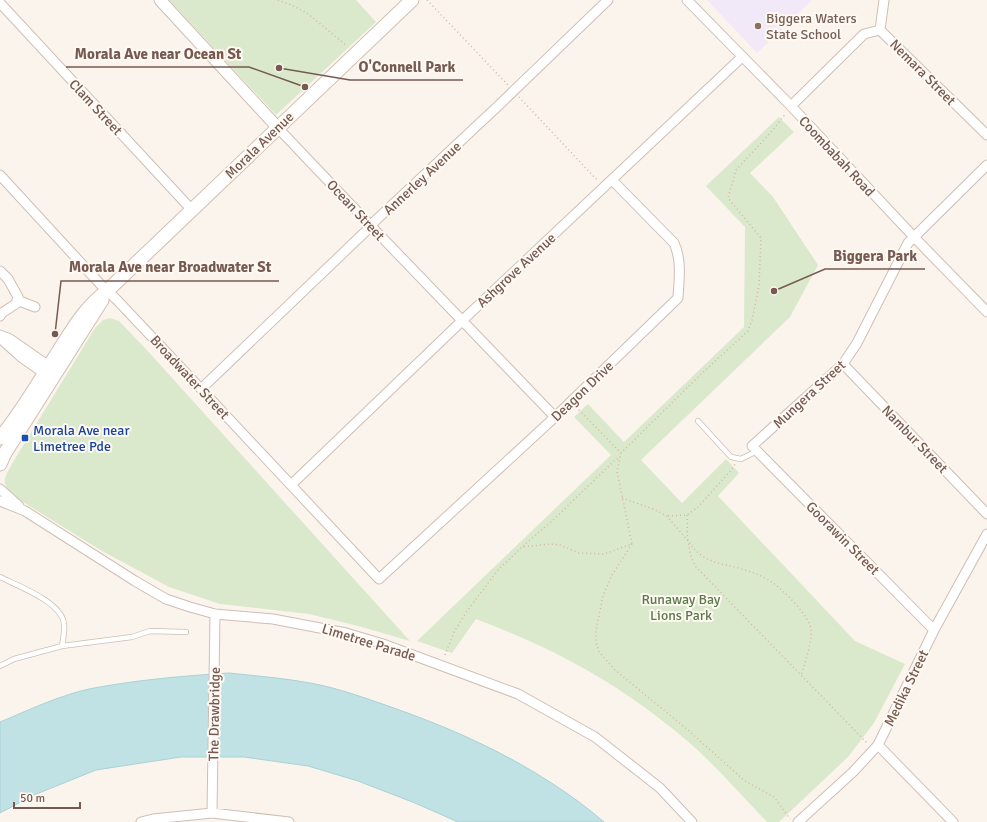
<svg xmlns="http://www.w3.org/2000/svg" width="987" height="822" viewBox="0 0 987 822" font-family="Signika,sans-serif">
<rect width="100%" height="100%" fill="#fbf4ec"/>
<path fill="#f1e8f8" d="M707 0H812L757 53Z"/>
<path fill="#dae9cb" d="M169 0H356L376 22 276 115Z
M779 117 794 132 750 173 773 197 818 265 790 317 641 460 682 503 726 459 739 473 718 496 855 641 905 664 874 723 848 757 779 822H767C739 793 710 759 679 734 615 681 553 648 476 619L452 653 417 641 611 455 574 417 588 404 624 442 744 327 745 227 706 186Z
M110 318 119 321 145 348 410 641 358 626 309 614 220 604 169 587 102 551 15 497C0 482 3 481 13 462L95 328 103 320Z"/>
<path fill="#c1e2e4" stroke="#a8d2d5" d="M229 673C256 676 283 678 310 683 338 688 365 698 391 707 448 727 503 751 553 784 570 795 588 808 604 822H458L415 803 358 781 308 766 244 757H181L96 770 34 795 0 813V722C29 710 58 696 89 689 135 680 182 676 229 673Z"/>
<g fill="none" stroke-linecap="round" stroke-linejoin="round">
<defs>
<path id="service" d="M698 421 731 457 741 459 757 451
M0 577C18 586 62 602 64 624 65 630 63 639 62 646L132 637 150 631 186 632
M0 666 14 659 62 646"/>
<path id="minor" d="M687 0 791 106 914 237 987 312
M884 0 880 30 987 135
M0 3 192 210
M791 106 864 34 880 30
M278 128 371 226 555 417
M0 175 102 286 117 300 201 389 379 579 555 417 678 298C679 280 682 260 674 243L612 180
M0 271 8 279 18 297 17 303 2 313 0 316
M17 300 35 307
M0 335 10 339 53 369
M0 338 21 357 48 376
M843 364 987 514
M201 389 366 231 375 221 498 106 608 0
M291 485 466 317 742 57
M0 489 19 506
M0 501 25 511 135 581 166 599 190 607 215 614 273 619 346 633 383 644 518 694 595 737 660 788 692 822
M934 630 752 446 843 364 857 343 908 243 987 165
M878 745 953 822
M212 813 215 614
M141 822 153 819 212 813 289 822
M798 822 853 772 878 745 934 630 987 534"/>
<path id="tertiary" d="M160 0 278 128"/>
<path id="secondary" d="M0 438C22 412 39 381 58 352 72 330 85 307 107 291L412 0
M0 464 5 453 102 300"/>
</defs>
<use href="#service" stroke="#d0beb4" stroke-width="6"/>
<use href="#minor" stroke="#d0beb4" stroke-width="11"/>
<use href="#tertiary" stroke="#d0beb4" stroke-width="13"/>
<use href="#secondary" stroke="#d3beb2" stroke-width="15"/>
<path stroke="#d4b6a8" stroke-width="1.5" stroke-dasharray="1 3" stroke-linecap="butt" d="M278 0 291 5 307 13 347 46
M427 0 508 85
M519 97 597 180
M576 407 621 453
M622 498 653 509 667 516 688 541 691 557 696 567 867 743
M687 515C688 521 686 538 689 542 703 564 723 563 745 570 755 573 765 577 773 583 784 591 810 616 811 630 812 641 805 664 801 675
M668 516 687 515 698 507 732 469 735 464
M632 544 612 575 603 596 596 630V642L599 652 615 670 688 730 745 781 774 797 790 819
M523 546 552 521 614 461 620 457
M445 655 454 632 467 611 498 570 522 547 550 544 560 545 579 553 604 554 632 544 617 471 621 453 698 377 748 331 752 320 759 286 761 238 728 198 736 170 773 130 786 113"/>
<use href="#service" stroke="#fff" stroke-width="4.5"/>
<use href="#minor" stroke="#fff" stroke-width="9"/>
<use href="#tertiary" stroke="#fff" stroke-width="11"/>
<use href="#secondary" stroke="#fff" stroke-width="13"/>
</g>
<circle fill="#8d6e63" stroke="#fef9f3" stroke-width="1.5" cx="758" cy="26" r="4"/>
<rect fill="#1a4fb4" stroke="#fef9f3" stroke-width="1.5" x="21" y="434" width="8" height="8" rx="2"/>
<g text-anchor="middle" stroke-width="4" stroke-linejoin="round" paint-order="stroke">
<g font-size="14" fill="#785e54" stroke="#fef9f3" text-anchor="start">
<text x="766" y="23">Biggera Waters<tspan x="766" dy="16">State School</tspan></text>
</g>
<g font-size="14" fill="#765a50" stroke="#fef9f3">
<text transform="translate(923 72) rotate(45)" y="5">Nemara Street</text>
<text transform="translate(96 107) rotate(47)" y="5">Clam Street</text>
<text transform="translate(259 145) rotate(-44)" y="5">Morala Avenue</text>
<text transform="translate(837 156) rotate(47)" y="5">Coombabah Road</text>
<text transform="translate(422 178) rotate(-43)" y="5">Annerley Avenue</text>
<text transform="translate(356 210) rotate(47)" y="5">Ocean Street</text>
<text transform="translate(516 270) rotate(-43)" y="5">Ashgrove Avenue</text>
<text transform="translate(190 377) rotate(47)" y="5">Broadwater Street</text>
<text transform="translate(582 391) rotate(-44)" y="5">Deagon Drive</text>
<text transform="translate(809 394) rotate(-43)" y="5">Mungera Street</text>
<text transform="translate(915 439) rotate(46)" y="5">Nambur Street</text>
<text transform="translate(843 538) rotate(45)" y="5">Goorawin Street</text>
<text transform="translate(369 642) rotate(17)" y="5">Limetree Parade</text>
<text transform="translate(906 688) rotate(-64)" y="5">Medika Street</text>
<text transform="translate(214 714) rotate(-89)" y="5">The Drawbridge</text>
</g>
<g font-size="14" fill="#164399" stroke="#fef9f3" text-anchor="start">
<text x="33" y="435">Morala Ave near<tspan x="33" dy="16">Limetree Pde</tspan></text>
</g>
<g font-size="14" fill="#5c7a49" stroke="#fef9f3">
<text x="681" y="604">Runaway Bay<tspan x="681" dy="16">Lions Park</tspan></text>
</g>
</g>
<path fill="none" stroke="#765a50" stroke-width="1.5" d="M305 87L249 67H66M279 68L350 80H463M774 291L825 269H925M55 334L61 281H279"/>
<g fill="#765a50" stroke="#fef9f3" stroke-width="1.5">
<circle cx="305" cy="87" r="4"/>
<circle cx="279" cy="68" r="4"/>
<circle cx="774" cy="291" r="4"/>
<circle cx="55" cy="334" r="4"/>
</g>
<g font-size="15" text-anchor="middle" font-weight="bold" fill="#765a50" stroke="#fef9f3" stroke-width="4" stroke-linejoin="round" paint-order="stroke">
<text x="158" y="59">Morala Ave near Ocean St</text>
<text x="407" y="72">O'Connell Park</text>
<text x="875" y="261">Biggera Park</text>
<text x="170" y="272">Morala Ave near Broadwater St</text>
</g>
<path d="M14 802v6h66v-6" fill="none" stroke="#765a50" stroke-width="2"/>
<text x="20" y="802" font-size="12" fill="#765a50" stroke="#fef9f3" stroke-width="3" paint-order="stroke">50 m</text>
</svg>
